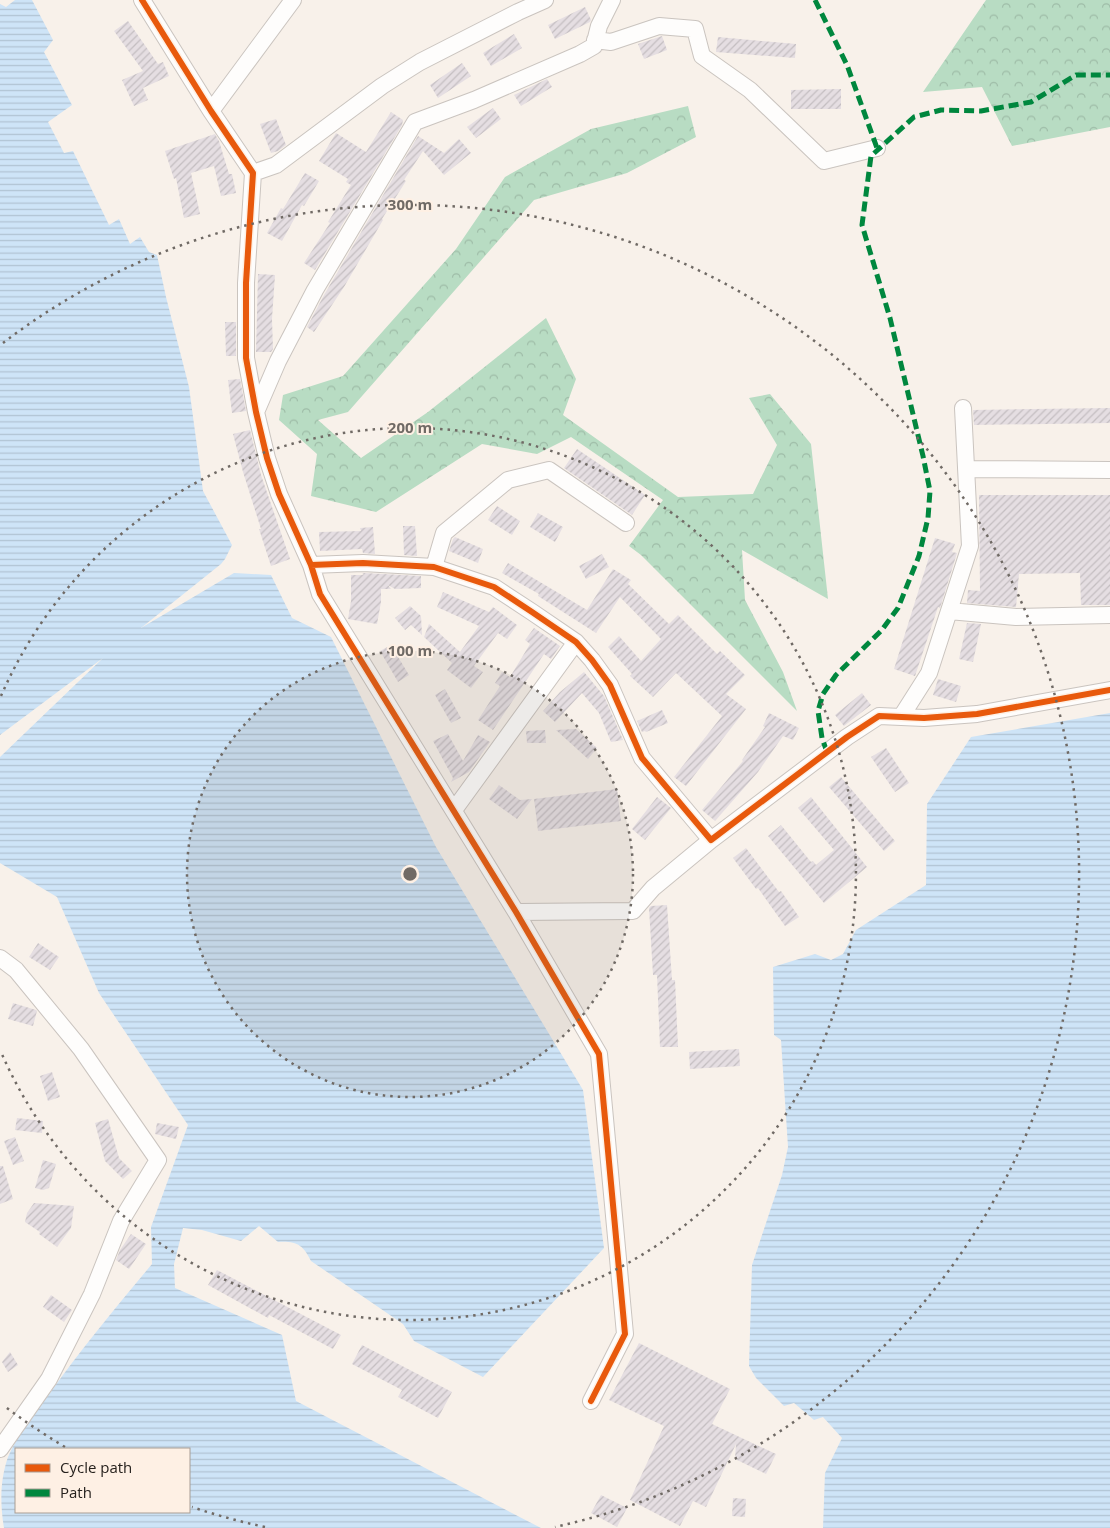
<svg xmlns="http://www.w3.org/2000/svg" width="1110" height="1528" viewBox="0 0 1110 1528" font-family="'Open Sans',sans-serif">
<defs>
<pattern id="forest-crowns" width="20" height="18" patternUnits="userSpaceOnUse" patternTransform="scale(1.25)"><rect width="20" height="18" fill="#b8dcc3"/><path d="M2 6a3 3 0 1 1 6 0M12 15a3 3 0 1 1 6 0" fill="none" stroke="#9ebca7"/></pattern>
<pattern id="water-rules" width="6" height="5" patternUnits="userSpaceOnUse" patternTransform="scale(1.25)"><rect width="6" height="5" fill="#cee4f7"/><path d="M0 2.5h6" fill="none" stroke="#b1c3d3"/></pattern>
<pattern id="building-hatch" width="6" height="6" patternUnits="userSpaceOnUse" patternTransform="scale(1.25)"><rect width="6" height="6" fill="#e5dee2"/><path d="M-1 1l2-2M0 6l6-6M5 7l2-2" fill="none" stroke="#c4bec1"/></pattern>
</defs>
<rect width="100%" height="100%" fill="#f8f1ea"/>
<path fill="url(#forest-crowns)" d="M986 0H1110V127L1012 146 982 87 923 92Z
M688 106 696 137 627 173 534 200 348 412 318 420 361 458 428 412 546 318 576 379 563 415 678 497 753 494 777 445 749 398 770 394 811 444 828 599 742 550 745 600 783 672 797 711 641 555 629 546 663 500 571 437 537 454 482 444 376 512 311 496 317 454 279 420 283 395 343 376 456 249 505 177 591 129Z"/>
<path fill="url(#water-rules)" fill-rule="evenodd" d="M15 0H32L53 40 44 52 72 105 48 122 64 153 73 151 109 225 119 219 130 244 140 237 149 252 157 255 166 297 189 387 203 491 232 545 225 559 221 564 141 628 234 573 271 575 292 618 331 637 436 847 583 1090 604 1248 483 1377 414 1341 403 1324 311 1261C303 1245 297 1241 278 1242L259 1226 241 1241 202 1230 183 1228 174 1264 175 1288 282 1335 296 1401 541 1528H4C0 1504 0 1480 8 1457 18 1434 35 1413 50 1393 82 1348 117 1306 152 1264L151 1227 188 1125 99 993 57 897 0 863V757L103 658 0 735V4L6 7ZM16 1449H189V1512H16Z
M1110 713V1528H823L825 1473 842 1438 823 1417 814 1420 794 1403 784 1406 756 1378 749 1366 752 1265 782 1175 788 1147 781 1040 774 1035 773 967 815 954 831 960 843 954 856 930 926 885 927 804 971 737Z"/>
<path fill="url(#building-hatch)" d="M585 7 591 20 590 22 555 39 548 25Z
M128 21 158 64 163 62 169 76 143 88 148 100 134 106 122 80 143 71 114 31Z
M514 34 522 48 491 66 483 53Z
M662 36 667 50 644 59 638 44Z
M718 37 796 44 795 58 716 52Z
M462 63 471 76 438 98 430 85Z
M547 79 552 87 521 106 514 95Z
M841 89V109H791V90Z
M493 108 501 119 476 138 467 127Z
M391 112 403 120 402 125 315 270 304 263 330 223 328 222 351 185 346 182 348 179 319 161 336 133 366 152Z
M276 119 286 145 278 151 271 153 260 124Z
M215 134 219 141 229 174H232L236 193 221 196 214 166 191 173 200 214 184 218 176 178 174 179 165 151Z
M418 136 444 153 459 139 471 153 444 175 423 151 404 180 406 181 382 219 383 220 344 287 314 332 307 327 324 295Z
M305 173 319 181 304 206 302 205 282 241 267 233 281 208 283 209Z
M258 274 275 275 272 319 273 349 271 352H256Z
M225 322H236V356H226Z
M240 379 246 411 232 413 228 380Z
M1110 408V423L974 425 973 410Z
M250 430 261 475 290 559 271 566 259 529H261L243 472 233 434Z
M577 449 645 495 632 515 564 468Z
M979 495H1110V605H1081L1080 573 1019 574 1016 607 967 603 968 590 980 591Z
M497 506 520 521 512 535 488 520Z
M538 513 563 527 555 542 530 527Z
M403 526H415L417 556 404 555Z
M373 527 375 554 363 553 362 549 320 551 319 532 361 531 360 528Z
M455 537 483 549 478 563 449 551 453 539Z
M935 538 955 544 952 552 957 553 940 608 938 607 915 676 894 669Z
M602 554 609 567 586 579 579 566Z
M508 563 587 610 613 569 631 580 628 584 669 624 678 615 717 654 720 651 745 675 726 694 746 709 686 786 674 777 722 716 676 673 653 697 630 676 632 674 608 647 619 636 641 661 661 639 620 597 596 633 538 596 539 594 502 573Z
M364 573 421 576V588L395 589 388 585 391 589H381V602L377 624 348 619 351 601V575H364L362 574Z
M443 592 489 612 493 607 517 625 507 639 498 633 474 666 483 672 471 688 447 670 452 663 424 637 429 624 460 652 479 626 437 607Z
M410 606 421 616 422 635 411 625 405 630 395 618Z
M967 623 981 624 973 662 959 659Z
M534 628 560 646 551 659 544 654 493 730 478 720 500 686 495 683 502 672 510 677 530 644 525 640Z
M387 647H392L409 675 398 682 380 651Z
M584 672 604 696 623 740 611 742 599 713 582 693 555 722 543 711 560 692Z
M938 679 961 686 956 702 933 695Z
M445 689 461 718 451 723 435 695Z
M862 693 871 705 844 726 835 715Z
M662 710 668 723 646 732 645 731 642 732 637 721Z
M769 713 799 728 793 740 783 736 758 772 715 821 702 810 743 761 742 760 765 727 763 726Z
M576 729 597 748 588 759 556 730Z
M545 730 546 743H527L526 731Z
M448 734 463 761 478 735 490 742 469 772 451 782 453 778 433 741Z
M886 748 909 783 895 792 871 757Z
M841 777 895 841 884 851 829 787Z
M499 785 520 800 532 799 517 819 489 799Z
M617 789 621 821 538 831 534 799Z
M657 797 671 808 645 840 632 829Z
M811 797 867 867 824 903 768 836 781 825 811 862 813 861 816 865 834 850 798 808Z
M746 848 779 892 781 891 799 917 785 926 758 888 756 889 733 858Z
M667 905 672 980H675L678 1047H660L657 975H653L649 908 651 906Z
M38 943 59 957 50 970 29 957Z
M13 1003 36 1010 37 1011 33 1026 8 1019Z
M739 1049 740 1066 690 1069 689 1052Z
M52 1072 60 1097 48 1101 40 1076Z
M17 1118 43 1121 42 1133 15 1130Z
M108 1119 119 1158 132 1171 123 1179 105 1161 95 1123Z
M157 1123 179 1127 176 1139 155 1134Z
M15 1137 24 1161 13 1165 4 1141Z
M43 1160 56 1164 49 1188 43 1190 35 1188Z
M0 1166H3L13 1199 0 1204Z
M34 1203 74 1206 71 1228 57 1247 39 1234 40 1232 25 1222 27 1213Z
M131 1234 146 1244 129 1269 116 1260 120 1250Z
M217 1270 341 1335 333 1349 269 1315 268 1318 208 1285Z
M51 1295 72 1310 64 1322 43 1307Z
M639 1343 730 1389 712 1424 776 1454 766 1474 735 1459 736 1444 706 1507 693 1501 680 1526 630 1500 664 1426 609 1400Z
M362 1345 452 1392 438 1418 398 1397 402 1390 352 1364Z
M10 1352 18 1365 8 1372 2 1362Z
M601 1495 627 1508 617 1527 591 1513Z
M733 1498 746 1499 745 1517 732 1516Z"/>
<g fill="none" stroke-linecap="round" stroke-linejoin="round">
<defs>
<path id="minor" d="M142 0 211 111 253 173 246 283V358L256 412 267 458 279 494 311 565 320 594 516 912 599 1054 625 1334 591 1401
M595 40 611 42 659 26 695 29 702 56 750 90 824 161 877 148
M211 111 293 0
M253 173 276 165 382 86 420 62 518 12 545 0
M256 412 278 361 315 290 415 122 474 100 580 54 594 46 599 26 612 0
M966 469 1110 470
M311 565 363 563 434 567 494 587 532 612 576 642 592 660 610 685 642 758 711 840 847 737 879 716 924 718 977 714 1110 690
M434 567 444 533 508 480 549 470 626 523
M949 611 1016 617 1110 615
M901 717 929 673 970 546 963 408
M454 810 576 642
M516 912 633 911 653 888 711 840
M0 958 16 970 81 1049 158 1160 121 1221 92 1294 49 1379 0 1449"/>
</defs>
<use href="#minor" stroke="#cac4bf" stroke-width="18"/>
<use href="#minor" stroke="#fefdfc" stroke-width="16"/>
<path stroke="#00873e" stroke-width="5" stroke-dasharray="10 5" stroke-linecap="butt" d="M815 0 847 65 877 148
M827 752 822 738 818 711 823 694 836 675 881 631 898 608 919 556 928 518 930 491 923 456 890 318 862 225 871 156 914 117 941 110 981 111 1031 102 1076 75H1110"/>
<defs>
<path id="cycleway" d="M142 0 211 111 253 173 246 283V358L256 412 267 458 279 494 311 565 320 594 516 912 599 1054 625 1334 591 1401
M311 565 363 563 434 567 494 587 532 612 576 642 592 660 610 685 642 758 711 840 847 737 879 716 924 718 977 714 1110 690"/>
</defs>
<use href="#cycleway" stroke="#fef0e4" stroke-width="9"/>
<use href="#cycleway" stroke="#e8590c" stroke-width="6"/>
</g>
<circle cx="410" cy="874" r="223" fill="#706a65" fill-opacity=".12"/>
<g fill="none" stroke="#706a65" stroke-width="2.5" stroke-dasharray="2.5 5">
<circle cx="410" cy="874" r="223"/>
<path d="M1 696A446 446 0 1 1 1 1052"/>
<path d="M265 1527A669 669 0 0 1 192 1507M65 1447A669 669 0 0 1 3 1405M3 343A669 669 0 1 1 555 1527"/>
</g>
<circle cx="410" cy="874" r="8" fill="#706a65" stroke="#fef0e4" stroke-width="2.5"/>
<g font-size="15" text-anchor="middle" font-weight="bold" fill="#706a65" stroke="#fef0e4" stroke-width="4" stroke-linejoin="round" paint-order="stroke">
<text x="410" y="210">300 m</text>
<text x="410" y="433">200 m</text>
<text x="410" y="656">100 m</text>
</g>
<rect x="15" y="1448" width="175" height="65" fill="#fef0e4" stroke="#a89d94"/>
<rect x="25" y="1464" width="25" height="8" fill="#e8590c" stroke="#a89d94"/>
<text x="60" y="1473" font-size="15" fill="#26211d">Cycle path</text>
<rect x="25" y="1489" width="25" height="8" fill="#00873e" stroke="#a89d94"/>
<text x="60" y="1498" font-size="15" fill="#26211d">Path</text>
</svg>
